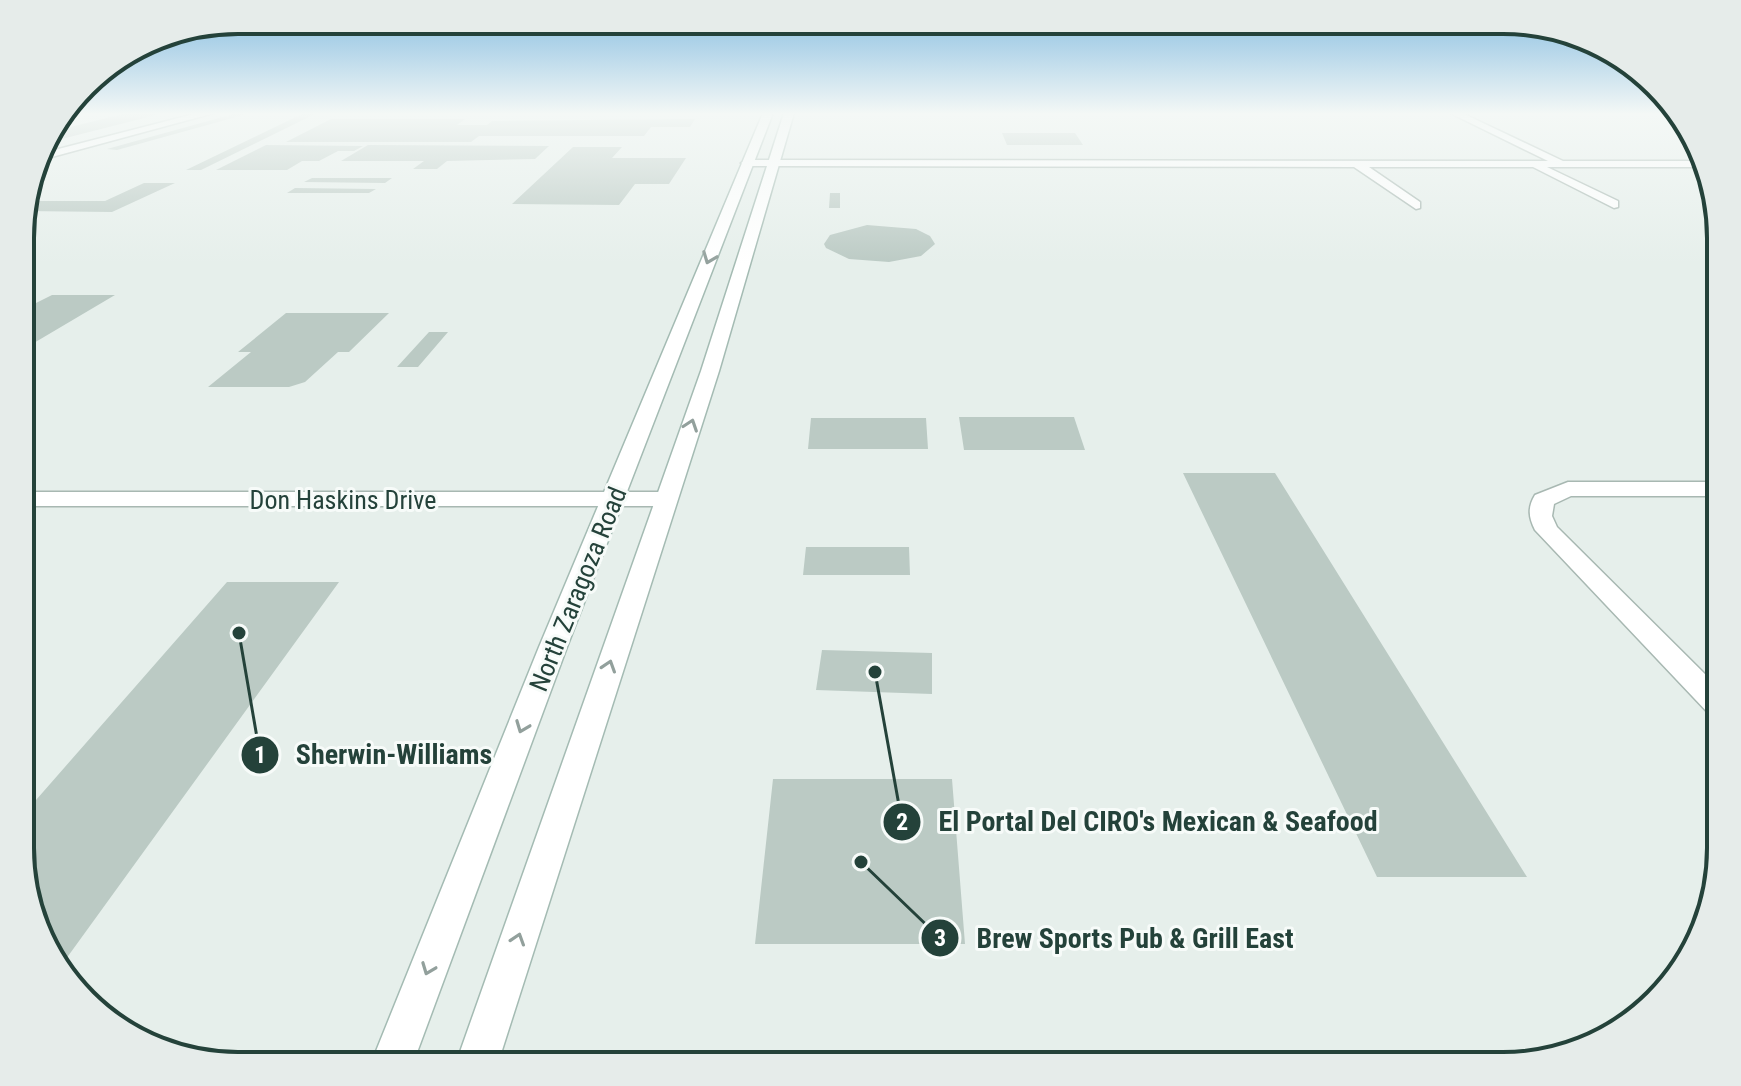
<svg xmlns="http://www.w3.org/2000/svg" width="1741" height="1086" viewBox="0 0 1741 1086" font-family="'Roboto Condensed',sans-serif">
<rect width="100%" height="100%" fill="#e6efeb"/>
<path fill="#bbcac4" d="M127 113 160 114 42 144 50 132Z
M237 113 247 114 117 150 107 149Z
M304 113H317L201 170H186Z
M331 119H465L457 125H487L492 121 695 119 690 127H651L644 136H479L471 142H286Z
M1002 133H1075L1083 145H1007Z
M266 145 363 146 354 151H338L319 161H302L287 170H216Z
M368 145 549 146 535 159 447 161 437 169H413L424 161H341Z
M573 147H622L612 158H686L669 184H635L619 205 512 204Z
M312 178H392L385 183 304 182Z
M144 183H175L112 212 22 211 24 201H105Z
M295 188 376 189 369 193H287Z
M830 193H840V208H829Z
M867 225 916 229 930 236 935 244 921 256 889 262 849 259 826 248 824 244 830 235Z
M52 295H115L22 350V310Z
M286 313H389L349 352H338L305 382 289 387H208L251 352H238Z
M429 332H448L418 367H397Z
M959 417H1074L1085 450H964Z
M811 418H926L928 449H808Z
M1183 473H1275L1527 877H1377Z
M806 547H909L910 575H803Z
M227 582H339L58 970 22 876V816Z
M822 650 932 653V694L816 690Z
M773 779H952L965 944H755Z"/>
<g fill="none" stroke-linecap="round" stroke-linejoin="round">
<defs>
<path id="minor" d="M1450 113H1462L1563 161H1701L1703 167H1547L1618 201V207L1614 208 1533 167H1369L1420 202V208L1416 209 1354 167 747 166 741 163 747 160 1548 161Z
M1568 482H1721V496H1571L1554 504 1552 516 1557 527 1721 690V719L1711 716 1535 530C1529 518 1527 508 1535 495Z"/>
<path id="tertiary" d="M198 113H214L37 161 39 154Z
M22 492H665L676 499 665 506H22Z"/>
<path id="secondary" d="M763 113H773L567 647 412 1066H370L539 647Z
M784 113H794L719 371 497 1066H455L701 371Z"/>
</defs>
<use href="#minor" stroke="#a8b8b2" stroke-width="3"/>
<use href="#tertiary" stroke="#a8b8b2" stroke-width="3"/>
<use href="#secondary" stroke="#a4bbb3" stroke-width="3"/>
<use href="#minor" fill="#fff" fill-rule="evenodd"/>
<use href="#tertiary" fill="#fff" fill-rule="evenodd"/>
<use href="#secondary" fill="#fff" fill-rule="evenodd"/>
</g>
<defs><path id="oneway-chevron" d="M-2-3.5L2.5 0L-2 3.5" fill="none" stroke-width="1.6" stroke-linecap="round" stroke-linejoin="round" transform="scale(2)"/></defs>
<g stroke="#92a09c">
<use href="#oneway-chevron" transform="translate(709 258) rotate(111)"/>
<use href="#oneway-chevron" transform="translate(691 425) rotate(-71)"/>
<use href="#oneway-chevron" transform="translate(609 666) rotate(-72)"/>
<use href="#oneway-chevron" transform="translate(522 727) rotate(111)"/>
<use href="#oneway-chevron" transform="translate(518 939) rotate(-72)"/>
<use href="#oneway-chevron" transform="translate(428 969) rotate(111)"/>
</g>
<linearGradient id="sky" x2="0" y2="1"><stop stop-color="#84bce0"/><stop offset="0.43" stop-color="#f4f8f6"/><stop offset="1" stop-color="#f4f8f6" stop-opacity="0"/></linearGradient>
<rect width="1741" height="265" fill="url(#sky)"/>
<g text-anchor="middle" stroke-width="6" stroke-linejoin="round" paint-order="stroke">
<g font-size="26" fill="#24423a" stroke="#f7fbf9">
<text x="343" y="509">Don Haskins Drive</text>
<text transform="translate(578 589) rotate(-68)" y="9">North Zaragoza Road</text>
</g>
</g>
<path d="M0 0H1741V1086H0ZM238 34H1503A204 204 0 0 1 1707 238V848A204 204 0 0 1 1503 1052H238A204 204 0 0 1 34 848V238A204 204 0 0 1 238 34Z" fill="#e6ecea" fill-rule="evenodd"/>
<path fill="none" stroke="#24423a" stroke-width="4" d="M238 34H1503A204 204 0 0 1 1707 238V848A204 204 0 0 1 1503 1052H238A204 204 0 0 1 34 848V238A204 204 0 0 1 238 34Z"/>
<path fill="none" stroke="#24423a" stroke-width="3" d="M239 633L260 755M875 672L902 822M861 862L940 938"/>
<g fill="#24423a" stroke="#f7fbf9" stroke-width="3">
<circle cx="239" cy="633" r="8"/>
<circle cx="875" cy="672" r="8"/>
<circle cx="861" cy="862" r="8"/>
<circle cx="260" cy="755" r="20"/>
<circle cx="902" cy="822" r="20"/>
<circle cx="940" cy="938" r="20"/>
</g>
<g font-size="24" text-anchor="middle" font-weight="bold" fill="#fff">
<text x="260" y="763">1</text>
<text x="902" y="830">2</text>
<text x="940" y="946">3</text>
</g>
<g font-size="28" text-anchor="middle" font-weight="bold" fill="#24423a" stroke="#f7fbf9" stroke-width="6" stroke-linejoin="round" paint-order="stroke">
<text x="394" y="764">Sherwin-Williams</text>
<text x="1158" y="831">El Portal Del CIRO's Mexican &amp; Seafood</text>
<text x="1135" y="948">Brew Sports Pub &amp; Grill East</text>
</g>
</svg>
